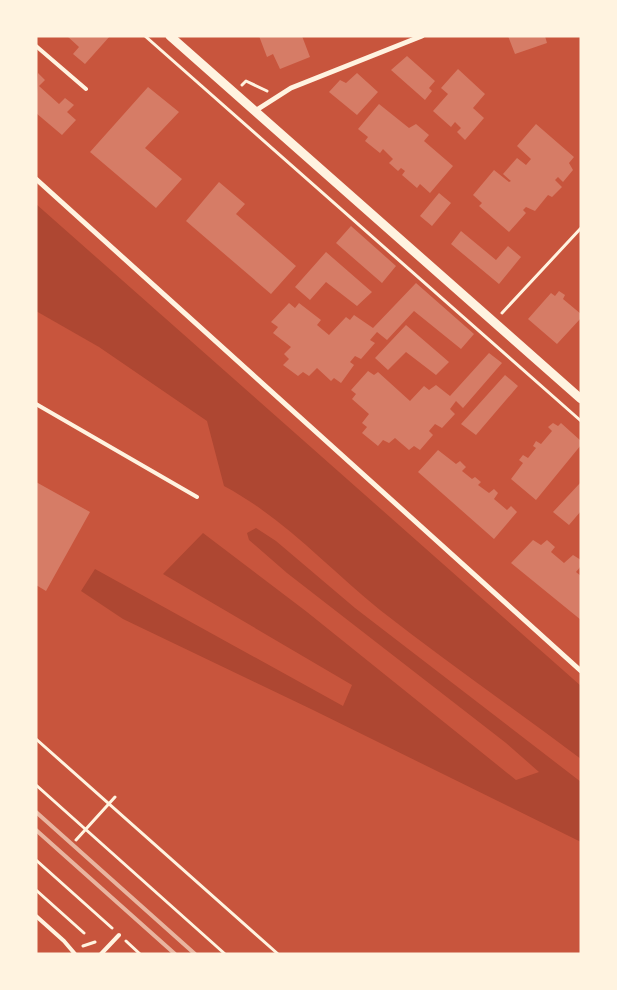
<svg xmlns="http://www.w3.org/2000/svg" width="617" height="990" viewBox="0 0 617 990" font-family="Quicksand,sans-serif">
<rect width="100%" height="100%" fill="#c8553d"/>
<path fill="#ae4732" d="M36 204 581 686V759C515 709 446 662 380 610 328 568 284 518 224 486L207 421 99 347 36 311Z
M256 528 276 541 355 608 581 782V842L313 710 123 619 81 591 95 569 343 706 352 685 163 574 203 533 307 612 516 780 539 772 506 743 287 573 249 540 247 533Z"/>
<path fill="#d67c66" d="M67 36H110L85 64 73 54 79 47Z
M259 36H302L310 57 280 69 273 54 267 57Z
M508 36H545L547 43 515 54Z
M407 56 435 81 429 88 432 91 425 100 391 70Z
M458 69 485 94 473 108 484 118 465 140 457 132 461 128 455 122 451 127 433 111 448 94 441 88Z
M38 73 45 80 39 86 59 104 65 98 74 105 67 112 76 120 62 135 36 113Z
M357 73 378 92 357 115 329 92 340 80 346 83Z
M148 87 179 112 145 148 182 179 156 208 90 152Z
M379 104 409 128 416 124 429 135 424 141 453 166 430 193 420 184 417 188 402 175 405 171 401 168 398 171 389 163 393 159 383 149 380 153 365 141 368 137 358 129Z
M536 124 574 157 569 163 573 170 563 182 558 177 555 180 562 187 552 197 548 195 535 211 526 207 523 210 526 213 509 232 479 206 482 203 473 195 494 170 509 182 511 181 503 174 517 158 526 165 531 159 517 146Z
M219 182 245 204 236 214 296 266 271 294 186 221Z
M439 193 451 203 432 226 420 216Z
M351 226 396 266 382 283 336 243Z
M461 231 496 260 508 246 521 257 499 284 451 244Z
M326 252 372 292 357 306 326 282 310 300 295 287Z
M416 283 474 334 461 349 414 311 387 340 377 332 370 340 375 343 361 359 355 356 350 362 354 365 341 383 334 378 331 381 317 368 309 376 303 372 298 376 283 365 289 359 284 354 291 347 273 333 278 327 271 322 289 303 295 308 299 303 321 320 317 325 329 335 346 317 350 320 354 315 373 328Z
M559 291 565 295 563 299 581 314V318L557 344 528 319 551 293 555 296Z
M406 325 449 362 436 375 406 352 388 370 375 358Z
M489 353 502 363 463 408 456 401 450 409 455 414 442 428 435 424 429 431 433 435 420 450 414 446 409 450 395 438 389 443 383 440 378 446 362 433 367 427 362 423 369 414 352 399 356 394 351 390 368 371 374 375 378 372 410 401 424 386 429 390 436 385 450 396Z
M505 375 518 386 476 435 461 424Z
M553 423 558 426 561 423 581 441V445L536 500 511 479 523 463 519 460 523 455 528 458 536 448 533 446 536 441 541 444 552 431 548 427Z
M438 450 456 464 460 461 466 467 462 471 472 479 475 477 481 482 478 485 489 493 494 489 498 493 494 499 507 510 511 506 517 512 494 539 418 472Z
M36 482 90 512 46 591 36 585Z
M581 482V511L569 525 553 512Z
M533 540 541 545 547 540 555 547 551 552 564 563 573 555 581 560V566L576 572 581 576V620L511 563Z"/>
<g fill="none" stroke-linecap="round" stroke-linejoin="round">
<path stroke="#fff3e0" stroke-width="3" d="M145 36 581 421
M242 85 246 81 267 91
M502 313 581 228
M36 739 278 954
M36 785 225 954
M76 840 115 797
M36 860 112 928
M36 890 84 933
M126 941 140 954
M83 946 95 942"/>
<path stroke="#fff3e0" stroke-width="4" d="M36 46 86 89
M36 404 197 497
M36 916 64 941 75 954
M101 954 119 935"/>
<path stroke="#fff3e0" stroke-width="5" d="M255 111 291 88 422 36
M36 179 581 671"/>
<path stroke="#fff3e0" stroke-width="9" d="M170 36 581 399"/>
<path stroke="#e9b49f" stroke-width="4" d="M36 812 195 954
M36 830 175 954"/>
</g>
<rect width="617" height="990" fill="none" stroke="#fff3e0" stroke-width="75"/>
</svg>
